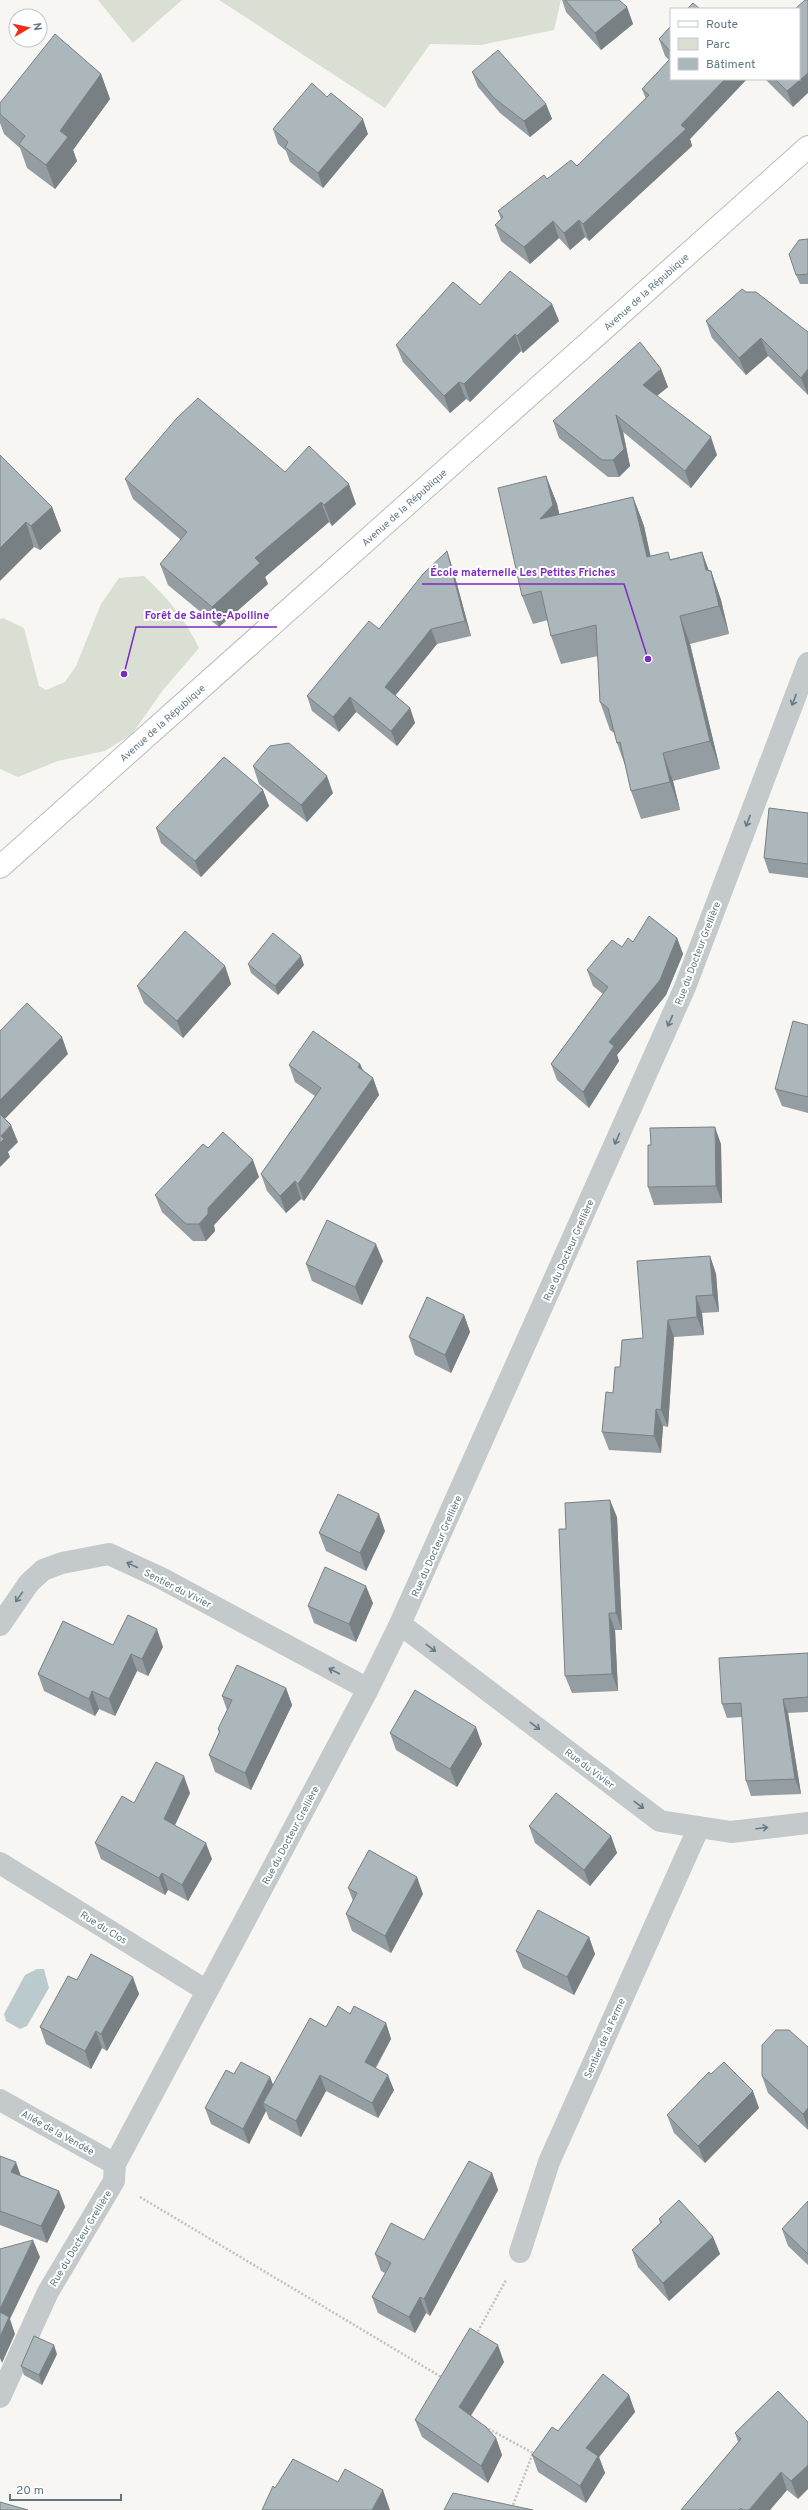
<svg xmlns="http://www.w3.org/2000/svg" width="808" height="2510" viewBox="0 0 808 2510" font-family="Overpass,sans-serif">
<rect width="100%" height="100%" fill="#f7f6f3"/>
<path fill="#d9dfd3" d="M98 0H182L133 43Z
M219 0H561L554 30 481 45 430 44 385 108Z
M144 576C167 597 185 619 199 648L163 690 132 734 105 751 58 761 18 777 0 769V619L3 618 24 628 39 686 46 690 65 682 76 666 101 604 119 578Z"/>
<path fill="#bbcbcd" d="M37 1969H44L49 1988 27 2026 20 2029 6 2021 4 2014 25 1975Z"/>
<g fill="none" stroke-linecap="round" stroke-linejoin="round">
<defs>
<g id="secondary">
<path id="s1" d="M0 867 808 147"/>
</g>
</defs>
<use href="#secondary" stroke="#b6bdc0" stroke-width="24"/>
<path stroke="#bfc2c4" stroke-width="2.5" stroke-dasharray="2 2" stroke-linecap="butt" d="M140 2197 443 2378
M476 2335 506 2280
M485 2427 533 2453 511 2510"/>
<path stroke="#c4c9cc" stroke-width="22" d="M400 1624 660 1821 731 1832 808 1823
M0 1625 29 1583 43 1570 62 1563 109 1554 161 1578 368 1689
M0 1863 207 1991
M0 2100 115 2164
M520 2252 549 2162 699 1827
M0 2397 48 2292 114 2181 115 2164 368 1689 400 1624 685 987 808 663"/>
<use href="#secondary" stroke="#fff" stroke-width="22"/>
</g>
<path fill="#949da1" d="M562 0H619L627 7 633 24 601 50 566 12Z
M671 26V79H747L690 139 692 146 589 241 585 237 570 250 559 238 530 264 501 241 495 225 501 219 498 211 547 179 577 166 646 99 642 89 669 60 665 56 659 39Z
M472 72 546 104 552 119 530 137 500 113 478 87Z
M101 74 110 99 73 150 77 161 55 189 27 168 20 148 4 134 0 123V103Z
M765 79H799L793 107Z
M273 129 368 134 323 188 290 162 286 151 278 144Z
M808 239V284H800L796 275Z
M746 292 808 332V395L768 356 746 375 712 338 706 321Z
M552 304 559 321 523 353 521 351 470 402 466 399 450 413 403 362 396 345 480 305Z
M661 369 668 387 657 396 717 455 691 488 623 432 630 466 619 477H608L559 438 553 421Z
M0 455 52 507 61 531 40 550 34 547Z
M285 472 356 504 332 526 329 522 265 577 268 584 219 627 168 585 160 564 181 540 133 499 125 479Z
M546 476 557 504 559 514 633 497 644 526 650 556 671 559 702 552 709 571H711L721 600 729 634 690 644 720 769 673 781 680 810 641 819 631 791 626 768 617 743 614 733 610 730 600 702 598 656 561 664 551 636 548 620 533 624 522 596Z
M452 566 471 636 437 644 395 696 410 708 415 723 397 746 356 712 339 732 312 711 307 696 379 629Z
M253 766 333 793 307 822 259 784Z
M263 790 269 806 201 877 161 843 156 828Z
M808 813V878L769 873 764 858Z
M677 938 683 954 666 995 617 1055 619 1061 589 1108 557 1080 551 1064 603 994 593 986 587 970 622 947 633 942Z
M248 964 304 965 278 995 251 973Z
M225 966 231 984 183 1038 144 1003 137 986Z
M808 1025V1113L782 1106 775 1089Z
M360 1064 363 1070 373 1078 379 1095 304 1201 301 1199 286 1213 267 1191 261 1174 315 1096 295 1082 289 1065Z
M721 1144 722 1203 654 1205 648 1187Z
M208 1148 259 1177 214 1225 215 1231 206 1241H193L162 1212 155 1195Z
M710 1256 716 1274 719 1312 702 1313 704 1335 674 1337 668 1427 663 1426 661 1453 609 1450 602 1432 620 1367Z
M383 1261 362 1305 312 1281 306 1264Z
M464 1315 470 1332 451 1373 415 1355 409 1337Z
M617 1517 622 1630H615L618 1691 572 1693 565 1676 566 1529Z
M385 1531 366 1571 326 1551 319 1533Z
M373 1603 356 1642 314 1623 308 1606Z
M113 1645 163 1647 148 1676 137 1671 115 1716 99 1709 95 1716 44 1691 38 1674Z
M808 1653V1712L788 1713 801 1794 751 1796 746 1781 742 1717 727 1718 722 1704Z
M286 1688 292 1705 251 1790 215 1772 209 1755 219 1733 218 1729 227 1710 222 1696Z
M390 1733 482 1744 457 1787 396 1750Z
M190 1793 174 1825 212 1859 188 1901 168 1890 165 1895 101 1859 95 1843 134 1803Z
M529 1826 611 1836 617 1853 590 1886 535 1843Z
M348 1888 423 1894 391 1953 352 1931 346 1914 353 1901Z
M589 1937 595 1954 574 1995 523 1968 516 1951Z
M77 1980 139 1994 107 2051 102 2048 91 2069 46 2044 40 2027Z
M350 2014 386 2023 391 2039 376 2068 394 2090 378 2118 326 2091 301 2137 269 2119 266 2111 249 2144 211 2124 205 2108 234 2074 270 2077 273 2085 326 2027Z
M808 2047V2130L768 2093 762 2076Z
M711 2074 759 2108 705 2163 674 2133 667 2115Z
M0 2156 20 2175 59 2191 65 2207 47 2243 0 2225Z
M492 2173 498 2190 430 2316 426 2313 415 2333 378 2313 372 2297 385 2273 381 2271 375 2254 424 2240Z
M808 2201V2265L788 2246 782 2229Z
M659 2219 713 2237 720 2254 669 2301 638 2267 632 2250 660 2223Z
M57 2354 42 2385 24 2375 21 2366Z
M504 2362 471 2416 496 2438 502 2455 488 2483 422 2437 415 2420Z
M778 2391 798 2499 787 2490 770 2510H681L738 2442 735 2433Z
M629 2395 635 2412 599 2457 605 2473 586 2503 538 2472 532 2455 558 2431Z"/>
<path fill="#788083" d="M627 7 633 24 601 50 595 33Z
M808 73V93L793 107 787 91Z
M101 74 110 99 73 150 77 161 55 189 46 165 60 131Z
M725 79H747L690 139 692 146 589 241 583 224 681 125Z
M546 104 552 119 530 137 524 121Z
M363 119 368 134 323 188 318 173Z
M579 220 585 237 570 250 564 233Z
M553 221 559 238 530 264 524 247Z
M552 304 559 321 523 353 517 336Z
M515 334 521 351 470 402 464 384Z
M761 338 768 356 746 375 739 358Z
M661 369 668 387 649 402 643 385Z
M808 369V395L801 378Z
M459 382 466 399 450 413 444 396Z
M616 415 623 432 630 466 619 477 613 460Z
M711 437 717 455 691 488 685 471Z
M546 476 557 504 564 534 540 519Z
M349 484 356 504 332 526 324 505Z
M633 497 644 526 657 585 647 557Z
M321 502 329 522 265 577 268 584 219 627 212 607 255 558Z
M52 507 61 531 40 550 31 526Z
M26 522 34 547 0 581V548Z
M447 551 452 566 471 636 465 621Z
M702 552 712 580 706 570Z
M711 571 721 600 729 634 719 606Z
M680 616 690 644 720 769 710 741Z
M431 629 437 644 390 702 385 687Z
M350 697 356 712 339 732 333 717Z
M410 708 415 723 397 746 391 731Z
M663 753 673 781 680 810 670 782Z
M327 776 333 793 307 822 301 805Z
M263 790 269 806 201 877 195 861Z
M677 938 683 954 666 995 617 1055 619 1061 589 1108 583 1092 609 1042Z
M301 956 304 965 278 995 275 986Z
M225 966 231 984 183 1038 177 1021Z
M62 1037 68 1054 0 1124V1100Z
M360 1064 367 1081 358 1067Z
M373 1078 379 1095 304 1201 298 1184Z
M11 1125 18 1142 8 1152 10 1157 0 1167V1143L1 1136Z
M715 1127 721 1144 722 1203 716 1186Z
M253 1160 259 1177 214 1225 215 1231 206 1241 199 1224 208 1208Z
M295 1181 301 1199 286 1213 280 1196Z
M376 1244 383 1261 362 1305 355 1287Z
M710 1256 716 1274 719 1312 713 1295Z
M696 1296 702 1313 704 1335 697 1317Z
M464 1315 470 1332 451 1373 445 1355Z
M668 1320 674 1337 668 1427 661 1410Z
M656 1409 663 1426 661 1453 654 1436Z
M610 1500 617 1517 622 1630 616 1613Z
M379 1514 385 1531 366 1571 360 1553Z
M366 1586 373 1603 356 1642 349 1624Z
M609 1613 615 1630 618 1691 612 1674Z
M157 1629 163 1647 148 1676 142 1659Z
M131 1654 137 1671 115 1716 109 1699Z
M286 1688 292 1705 251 1790 245 1773Z
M92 1691 99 1709 95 1716 89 1699Z
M783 1699 788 1713 801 1794 795 1779Z
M476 1727 482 1744 457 1787 450 1769Z
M184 1776 190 1793 170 1836 164 1819Z
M611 1836 617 1853 590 1886 584 1870Z
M206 1843 212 1859 188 1901 182 1885Z
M162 1873 168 1890 165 1895 159 1878Z
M417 1877 423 1894 391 1953 385 1936Z
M589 1937 595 1954 574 1995 567 1977Z
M133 1977 139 1994 107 2051 101 2034Z
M386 2023 391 2039 370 2077 365 2062Z
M96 2031 102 2048 91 2069 85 2051Z
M320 2075 326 2091 301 2137 296 2121Z
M388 2075 394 2090 378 2118 372 2103Z
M270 2077 276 2093 263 2103 266 2111 249 2144 243 2129Z
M753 2091 759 2108 705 2163 698 2146Z
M808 2108V2129L803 2114Z
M16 2162 22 2179 11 2172Z
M492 2173 498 2190 430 2316 424 2299Z
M59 2191 65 2207 47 2243 41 2226Z
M713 2237 720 2254 669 2301 663 2283Z
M33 2240 40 2257 10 2319 15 2334 2 2363 0 2358V2309Z
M420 2297 426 2313 415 2333 409 2317Z
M54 2345 57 2354 42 2385 39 2375Z
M498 2345 504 2362 465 2424 459 2407Z
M629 2395 635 2412 599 2457 605 2473 586 2503 580 2486 586 2448Z
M496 2438 502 2455 488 2483 481 2466Z
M808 2465V2489L798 2499 791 2481Z
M781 2472 787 2490 770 2510H749Z
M383 2490 390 2510H372Z"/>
<path fill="#acb7bb" stroke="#788083" d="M565 0H619L627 7 595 33Z
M805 0H808V73L787 91 775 79H799V9H795Z
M693 3 700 9H687Z
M671 26V52L659 39Z
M55 34 101 74 60 131 68 137 46 165 19 144 25 136 0 114V103Z
M498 50 546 104 524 121 494 98 472 72Z
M671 58V79H725L681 125 686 129 583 224 579 220 564 233 553 221 524 247 495 225 503 217 498 211 544 175 547 179 571 160 577 166 649 95 642 89Z
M312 83 327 97 331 93 363 119 318 173 285 147 288 142 273 129Z
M808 239V274L796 275 789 254 799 240Z
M510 271 552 304 517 336 515 334 464 384 459 382 444 396 396 345 453 282 480 305Z
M742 289 746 292H756L808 332V369L801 378 761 338 739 358 706 321Z
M640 342 661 369 643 385 711 437 685 471 616 415 624 449 613 460H602L553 421Z
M198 398 285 472 309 446 349 484 324 505 321 502 255 558 260 563 212 607 160 564 187 532 125 479 176 419Z
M0 455 52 507 31 526 26 522 0 548Z
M546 476 553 505 540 519 633 497 647 557 668 552 670 560 702 552 706 570 711 571 719 606 680 616 710 741 663 753 670 782 631 791 620 742 617 743 608 708 600 702 596 625 551 636 541 591 522 596 498 488Z
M447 551 465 621 431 629 385 687 410 708 391 731 350 697 333 717 307 696 369 621 379 629 423 574Z
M289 743 327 776 301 805 253 766 270 746Z
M224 757 263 790 195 861 156 828Z
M769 808 808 813V864L764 858Z
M649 916 677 938 660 980 609 1042 614 1046 583 1092 551 1064 608 987 587 970 612 940 622 947 628 938 633 942Z
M185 931 225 966 177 1021 137 986Z
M273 933 301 956 275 986 248 964Z
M27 1003 62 1037 0 1100V1031Z
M793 1021 808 1025V1097L775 1089Z
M313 1031 360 1064 358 1067 373 1078 298 1184 295 1181 280 1196 261 1174 321 1088 289 1065Z
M0 1114 11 1125 1 1136 4 1139 0 1143Z
M715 1127 716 1186 648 1187V1145H651L650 1128Z
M223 1132 253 1160 208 1208V1214L199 1224H186L155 1195 203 1144 208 1148Z
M327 1220 376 1244 355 1287 306 1264Z
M710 1256 713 1295 696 1296 697 1317 668 1320 661 1410 656 1409 654 1436 602 1432 606 1392 613 1393 615 1367H620L622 1340 643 1338 637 1261Z
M427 1297 464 1315 445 1355 409 1337Z
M338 1494 379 1514 360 1553 319 1533Z
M610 1500 616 1613H609L612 1674 565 1676 559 1529H566L565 1503Z
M325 1567 366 1586 349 1624 308 1606Z
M128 1615 157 1629 142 1659 131 1654 109 1699 92 1691 89 1699 38 1674 63 1621 113 1645Z
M808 1653V1697L783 1699 795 1779 746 1781 741 1703 722 1704 719 1658Z
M237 1665 286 1688 245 1773 209 1755 220 1731 218 1729 232 1700 222 1696Z
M415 1690 476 1727 450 1769 390 1733Z
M156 1762 184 1776 164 1819 206 1843 182 1885 162 1873 159 1878 95 1843 122 1796 134 1803Z
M556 1793 611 1836 584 1870 529 1826Z
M369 1850 417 1877 385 1936 346 1914 357 1893 348 1888Z
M538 1910 589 1937 567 1977 516 1951Z
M91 1954 133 1977 101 2034 96 2031 85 2051 40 2027 68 1976 77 1980Z
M338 2006 350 2014 354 2006 386 2023 365 2062 388 2075 372 2103 320 2075 296 2121 263 2103 310 2018 326 2027Z
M776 2030H789L808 2047V2108L803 2114 762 2076V2045Z
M241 2062 270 2077 243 2129 205 2108 226 2070 234 2074Z
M724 2062 753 2091 698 2146 667 2115 709 2072 711 2074Z
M0 2156 16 2162 11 2172 59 2191 41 2226 0 2211Z
M469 2161 492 2173 424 2299 420 2297 409 2317 372 2297 391 2263 375 2254 391 2223 424 2240Z
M679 2200 713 2237 663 2283 632 2250 662 2222 659 2219Z
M808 2201V2254L782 2229Z
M33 2240 0 2309V2249Z
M0 2312 9 2317 0 2337Z
M470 2328 498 2345 459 2407 486 2427 496 2438 481 2466 415 2420Z
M34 2336 54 2345 39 2375 21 2366Z
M603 2374 629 2395 586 2448 598 2456 580 2486 532 2455 552 2427 558 2431Z
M778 2391 808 2422V2465L791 2481 781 2472 749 2510H743L741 2508 739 2510H681L741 2439 735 2433Z
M293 2459 338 2482 345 2469 383 2490 372 2510H262L273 2486 275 2488Z
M453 2493 533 2510H444Z
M0 2502 28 2510H0Z"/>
<defs><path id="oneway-shaft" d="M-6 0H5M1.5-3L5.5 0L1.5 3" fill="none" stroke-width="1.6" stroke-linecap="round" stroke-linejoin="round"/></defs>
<g stroke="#647a85">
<use href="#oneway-shaft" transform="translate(794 700) rotate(111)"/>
<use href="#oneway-shaft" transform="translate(748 821) rotate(111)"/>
<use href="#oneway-shaft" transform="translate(670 1021) rotate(114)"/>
<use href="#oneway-shaft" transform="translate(617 1139) rotate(114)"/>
<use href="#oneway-shaft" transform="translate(132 1565) rotate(-155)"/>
<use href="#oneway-shaft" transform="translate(19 1597) rotate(125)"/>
<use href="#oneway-shaft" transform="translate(431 1648) rotate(37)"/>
<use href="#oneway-shaft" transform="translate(334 1671) rotate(-152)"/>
<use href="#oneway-shaft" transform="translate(535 1726) rotate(37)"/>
<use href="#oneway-shaft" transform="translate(639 1805) rotate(37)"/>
<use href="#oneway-shaft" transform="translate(762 1828) rotate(-7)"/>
</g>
<g text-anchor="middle" stroke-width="4" stroke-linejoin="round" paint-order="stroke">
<g font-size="10" fill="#5f7681" stroke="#fff">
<text dy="4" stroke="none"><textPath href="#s1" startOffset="865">Avenue de la République</textPath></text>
<text dy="4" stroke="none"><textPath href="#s1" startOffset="541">Avenue de la République</textPath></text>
<text dy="4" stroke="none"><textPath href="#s1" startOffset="217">Avenue de la République</textPath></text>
<text transform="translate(697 953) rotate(-69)" y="4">Rue du Docteur Grellière</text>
<text transform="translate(568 1250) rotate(-66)" y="4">Rue du Docteur Grellière</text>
<text transform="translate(436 1546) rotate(-66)" y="4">Rue du Docteur Grellière</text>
<text transform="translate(178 1588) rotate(27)" y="4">Sentier du Vivier</text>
<text transform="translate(590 1768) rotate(37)" y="4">Rue du Vivier</text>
<text transform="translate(290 1835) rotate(-62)" y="4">Rue du Docteur Grellière</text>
<text transform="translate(104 1927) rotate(32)" y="4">Rue du Clos</text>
<text transform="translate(604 2038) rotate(-66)" y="4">Sentier de la Ferme</text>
<text transform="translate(58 2132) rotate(29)" y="4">Allée de la Vendée</text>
<text transform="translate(80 2238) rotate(-59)" y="4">Rue du Docteur Grellière</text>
</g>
</g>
<path fill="none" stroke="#7b2cbf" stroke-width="1.5" d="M648 659L624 584H422M124 674L136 627H277"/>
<g fill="#7b2cbf" stroke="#fff" stroke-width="1.5">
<circle cx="648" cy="659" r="4"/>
<circle cx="124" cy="674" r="4"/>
</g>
<g font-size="11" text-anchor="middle" font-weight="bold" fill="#7b2cbf" stroke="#fff" stroke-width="4" stroke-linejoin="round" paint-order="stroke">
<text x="523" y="576">École maternelle Les Petites Friches</text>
<text x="207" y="619">Forêt de Sainte-Apolline</text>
</g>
<rect x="670" y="8" width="130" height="72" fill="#ffffff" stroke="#bfc8cd"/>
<rect x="678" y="21" width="20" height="6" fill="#ffffff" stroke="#bfc8cd"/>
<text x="706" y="28" font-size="12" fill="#5f7681">Route</text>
<rect x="678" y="38" width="20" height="12" fill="#d9dfd3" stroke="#bfc8cd"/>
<text x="706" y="48" font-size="12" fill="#5f7681">Parc</text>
<rect x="678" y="58" width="20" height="12" fill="#acb7bb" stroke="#bfc8cd"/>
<text x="706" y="68" font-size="12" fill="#5f7681">Bâtiment</text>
<g transform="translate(28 28) rotate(81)"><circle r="19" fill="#ffffff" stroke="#bfc8cd"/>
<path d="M0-3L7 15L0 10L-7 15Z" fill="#f22d17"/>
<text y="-6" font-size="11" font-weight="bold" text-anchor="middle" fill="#5f7681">N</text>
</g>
<path d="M10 2494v6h111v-6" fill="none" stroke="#5f7681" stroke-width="2"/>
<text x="16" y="2494" font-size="12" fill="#5f7681" stroke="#ffffff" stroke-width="3" paint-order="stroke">20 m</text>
</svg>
